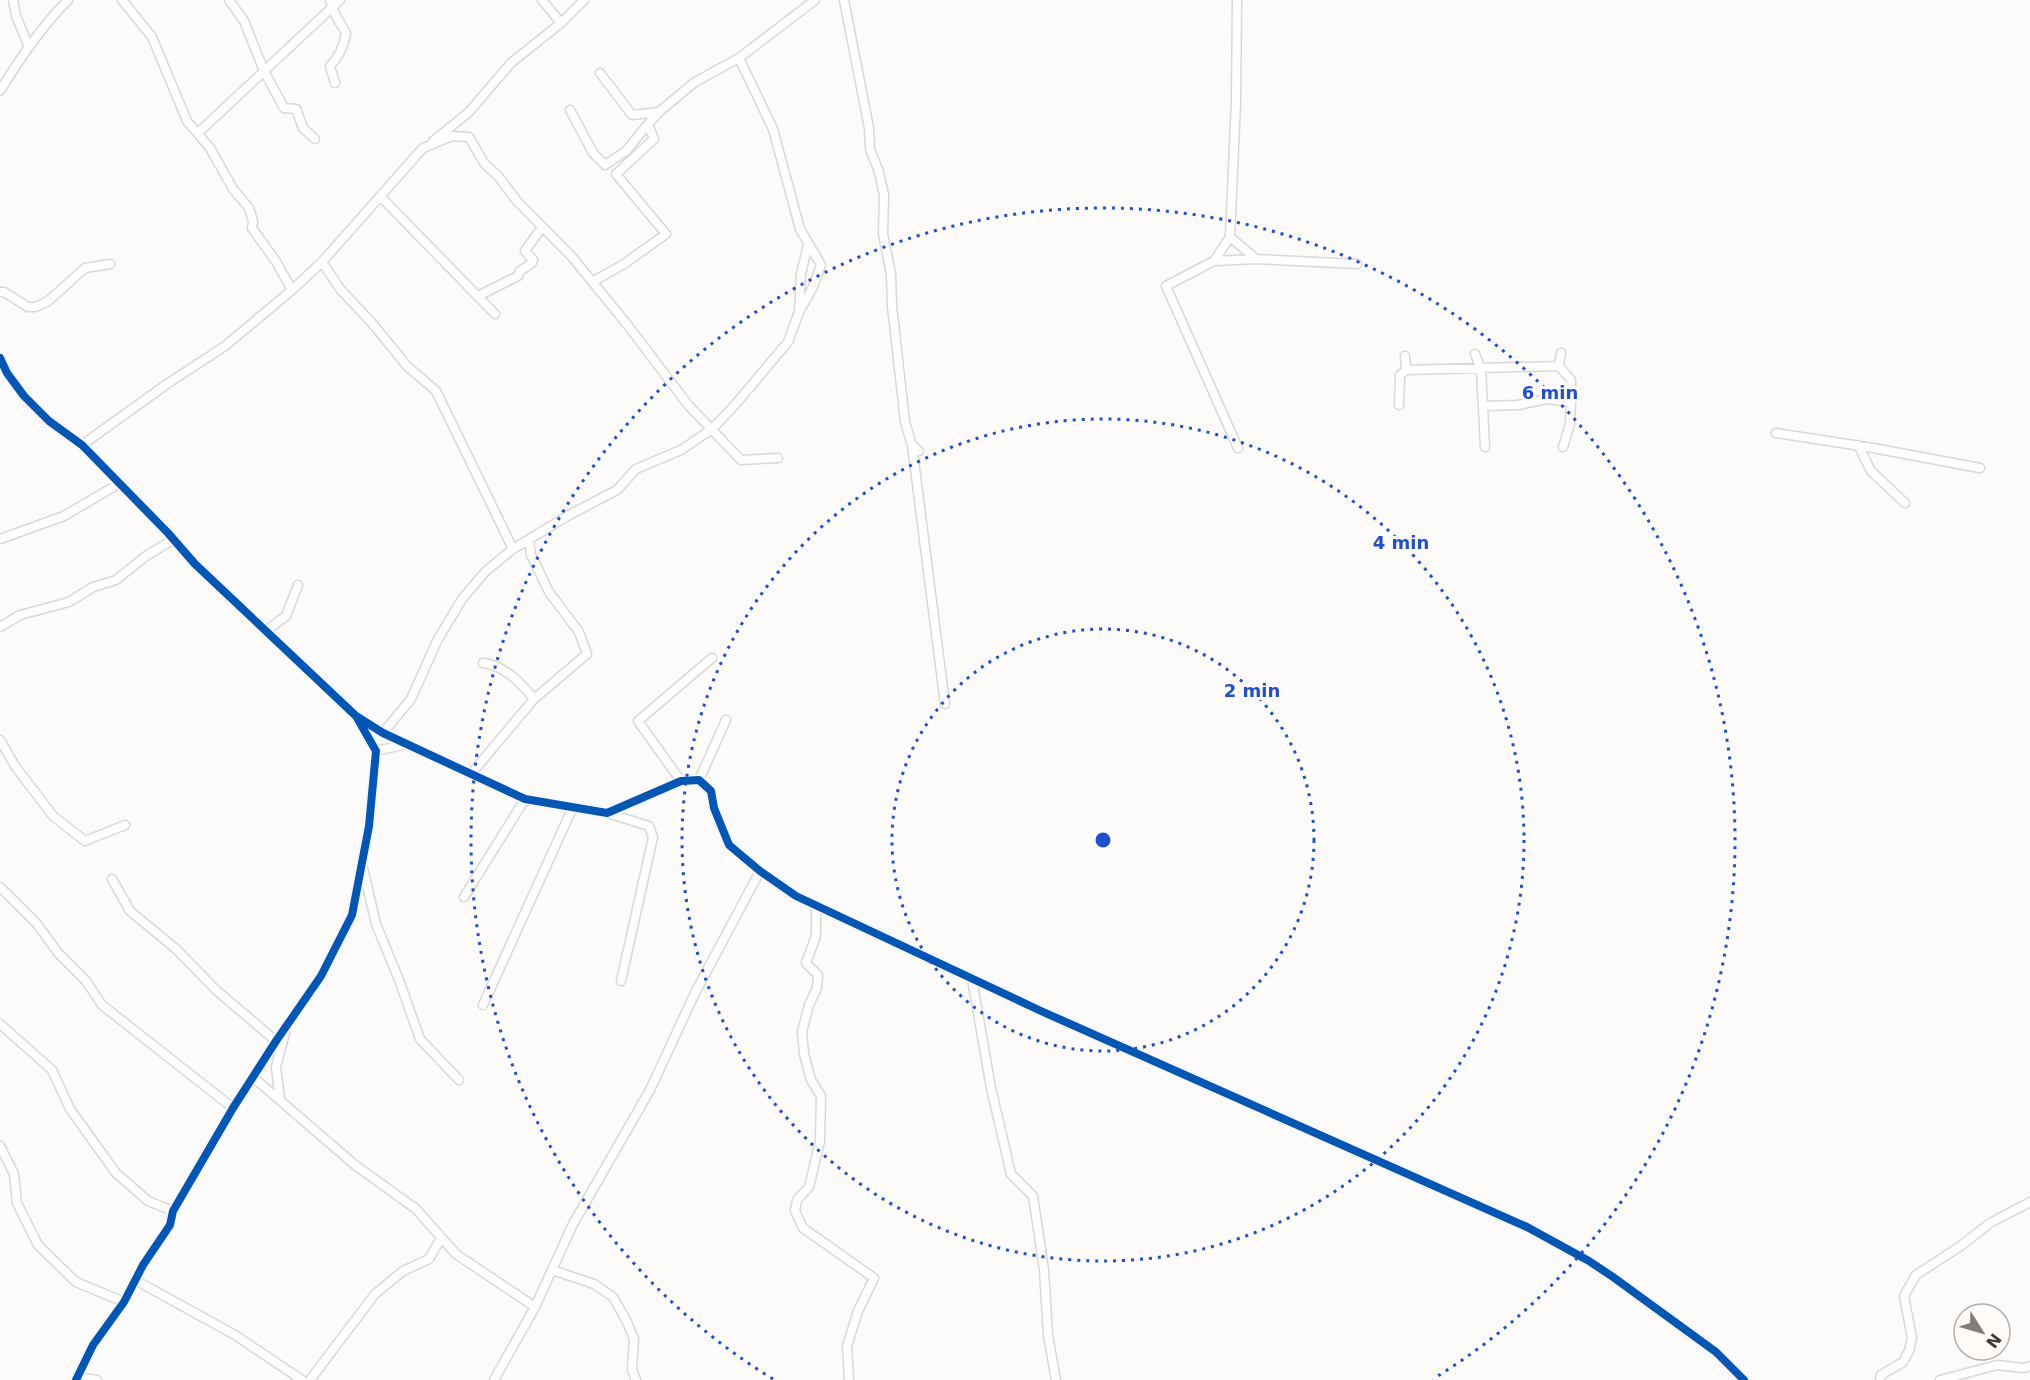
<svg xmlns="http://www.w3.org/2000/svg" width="2030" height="1380" viewBox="0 0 2030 1380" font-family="'DejaVu Sans',sans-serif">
<rect width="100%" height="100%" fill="#fdfbfa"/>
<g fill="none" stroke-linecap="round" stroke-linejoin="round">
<defs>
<path id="minor" d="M13 0 16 16 29 47
M122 0 152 37 187 121 210 148 233 189 249 208 253 221 252 228 275 260 292 290
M229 0 244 21 264 71 284 108 296 109 303 128 315 139
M330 0 336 16 346 33C344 46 340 56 330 66L335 83
M542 0 561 23
M844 0 869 128 870 149 879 172 884 195 883 234 891 274 892 306 905 422 912 445 919 451
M600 73 632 115 659 112
M0 91C20 58 41 27 68 0
M570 110 593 153 605 165 626 151 648 124
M198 133 340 0
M433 141 468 113 511 63 561 23 584 0
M380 196 495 314
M1230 237 1256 259
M1214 261 1230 237 1236 102 1237 0
M322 262 340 289 372 323 407 366 436 391 513 549
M592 282 624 264 666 234 616 174 654 139 648 124 660 111 695 82 739 58 815 0
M0 292H4L28 307H35L47 302 85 268 110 264
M478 296 518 276 520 271 532 263 533 260 525 251 542 227
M799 310 801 274 808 245
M1561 353 1559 366 1571 380V402
M1475 354 1481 369 1485 447
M1405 356 1406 370 1559 366
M0 358 7 373 24 396 49 421 82 445 168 533 195 564 356 716 376 751 369 826 352 915 321 976 276 1041 233 1108 173 1211 170 1225 143 1265 124 1302 93 1345 76 1380
M1399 405 1400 375 1406 370
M1483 406 1518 405 1547 399 1571 402 1570 424 1563 447
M1776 433 1873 448 1980 468
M82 445 167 384 225 346 292 290 322 262 423 148 452 136 469 137 484 163 498 176 517 201 572 257 626 323 689 406 741 460 778 458
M912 445 945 704
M1858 445 1871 471 1905 503
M1238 448 1166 286 1214 261 1256 259 1357 264
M0 539 64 516 120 483
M0 627 20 615 69 602 93 587 116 580 146 556 174 539
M266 631 286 616 298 585
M483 663C504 665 521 683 534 699
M356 716 383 733 525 799 607 813 681 781 699 780 711 791 714 808 729 845 760 871 796 896 1041 1011 1527 1227 1589 1261 1613 1277 1716 1352 1744 1380
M383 733 411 699 437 641 462 599 486 571 513 549 569 515 617 490 636 469 681 450 712 429 734 406 788 342 799 312 813 287 821 265 800 229 773 129 739 58
M0 740 15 766 53 816 85 841 125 825
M376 751 407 744
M471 774 534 699 587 654 579 632 549 592 531 555 529 540
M699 780 726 720
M681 781 638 721 712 658
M607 813 649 826 653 837 621 981
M363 868 376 924 399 980 420 1039 459 1080
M112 879 130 911 176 949 216 990 276 1041
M0 887 37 924 58 953 86 981 102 1005 233 1108
M464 897 525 799
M816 905V936L806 963 818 975 817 988 809 1005 802 1032 804 1054 811 1080 821 1096 820 1141 809 1187 797 1200 795 1211 803 1228 874 1278 858 1311 847 1346 849 1380
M972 979 991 1088 1011 1174 1033 1196 1044 1270 1048 1335 1056 1380
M483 1005 573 807
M0 1024 52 1070 70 1109 116 1173 148 1201 173 1211
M254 1078 355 1165 416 1209 456 1254 535 1307
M280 1100 276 1067 285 1033
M0 1146 14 1174 17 1203 38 1245 76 1282 124 1302
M552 1270 594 1284 613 1297 627 1322 634 1339 632 1370 636 1380
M135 1280 235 1335 302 1380
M78 1377 97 1380
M310 1380 375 1294 403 1271 429 1259 441 1238
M494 1380 535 1307 573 1224 650 1090 695 993 760 871
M1880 1380 1881 1375 1903 1362 1909 1351 1912 1338 1904 1296 1916 1275 1962 1245 1990 1223 2030 1202
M1940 1380 1997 1365 2023 1368 2030 1366"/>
</defs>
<use href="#minor" stroke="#dad8d6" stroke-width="11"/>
<use href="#minor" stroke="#fffefe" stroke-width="8"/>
<defs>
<path id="cycleway" d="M0 358 7 373 24 396 49 421 82 445 168 533 195 564 356 716 376 751 369 826 352 915 321 976 276 1041 233 1108 173 1211 170 1225 143 1265 124 1302 93 1345 76 1380
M356 716 383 733 525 799 607 813 681 781 699 780 711 791 714 808 729 845 760 871 796 896 1041 1011 1527 1227 1589 1261 1613 1277 1716 1352 1744 1380"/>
</defs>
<use href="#cycleway" stroke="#fefbf9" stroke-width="11"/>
<use href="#cycleway" stroke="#0057b8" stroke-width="8"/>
</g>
<g fill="none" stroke="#1d4ed8" stroke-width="3" stroke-dasharray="3 6">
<circle cx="1103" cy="840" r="211"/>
<circle cx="1103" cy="840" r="421"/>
<path d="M773 1379A632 632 0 1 1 1433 1379"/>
</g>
<circle cx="1103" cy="840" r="9" fill="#1d4ed8" stroke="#fefbf9" stroke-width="3"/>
<g font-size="18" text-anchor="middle" font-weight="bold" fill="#1d4ed8" stroke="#fefbf9" stroke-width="6" stroke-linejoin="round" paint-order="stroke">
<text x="1550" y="399">6 min</text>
<text x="1401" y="549">4 min</text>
<text x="1252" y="697">2 min</text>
</g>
<g transform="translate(1982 1332) rotate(127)"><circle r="28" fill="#fefbf9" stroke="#b1aeac" stroke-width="1.5"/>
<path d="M0-4.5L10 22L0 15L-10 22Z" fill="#817e7d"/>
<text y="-9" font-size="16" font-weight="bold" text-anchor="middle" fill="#3e3b39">N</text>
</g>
</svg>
